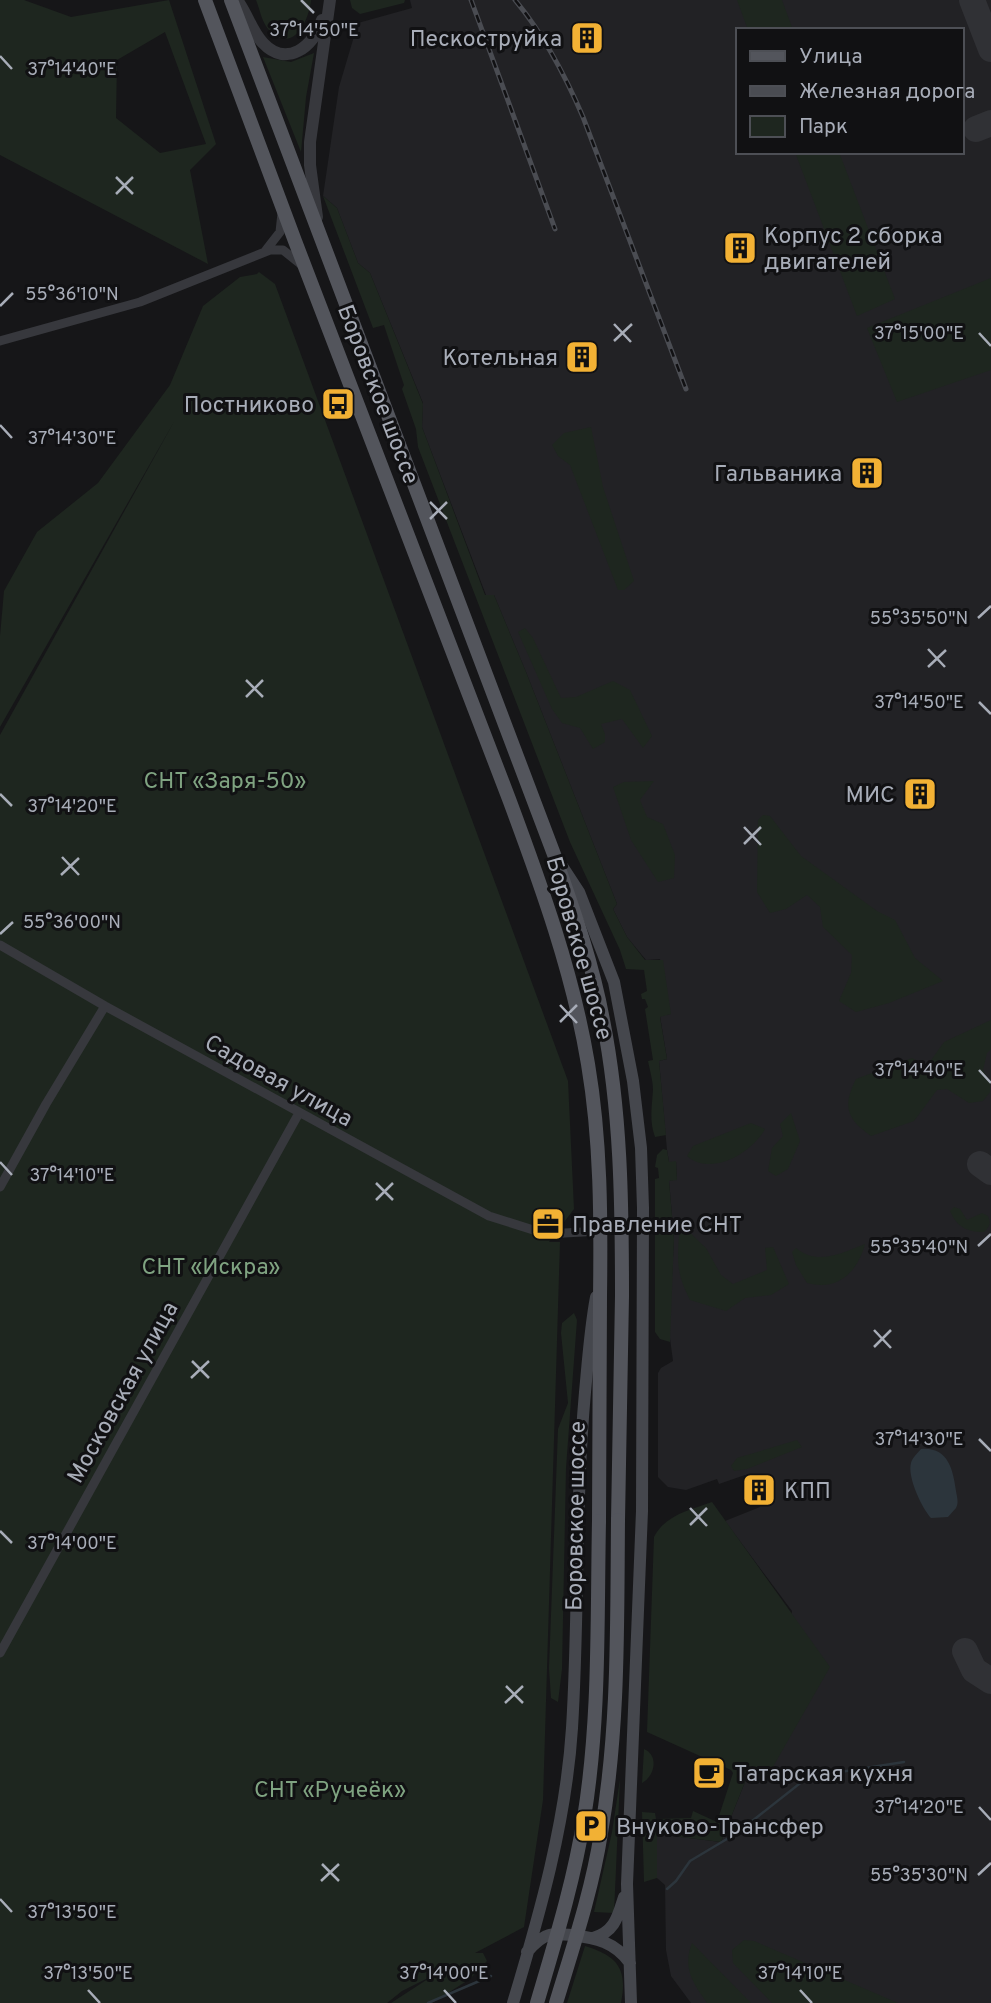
<svg xmlns="http://www.w3.org/2000/svg" width="991" height="2003" viewBox="0 0 991 2003" font-family="Overpass,sans-serif">
<rect width="100%" height="100%" fill="#161618"/>
<path fill="#222225" fill-rule="evenodd" d="M410 0H991V2003H691L671 1976 666 1950 665 1885 657 1878V1834L721 1842 749 1772 767 1779 792 1611 725 1521 760 1507 745 1475 719 1484 717 1479 686 1490 668 1487 658 1477V1373L661 1368 673 1361 669 1331 674 1239 669 1181 677 1179 676 1162H669L667 1150 659 1061 667 1059 660 1016 670 1014 660 959 646 960 627 937 613 909 617 904 526 672 494 595H486L422 427 423 403 370 273 358 263 337 208 323 196 339 87 358 23 412 8ZM737 30H961V152H737Z"/>
<path fill="#1e261f" fill-rule="evenodd" d="M0 0H24L71 17 169 0 216 144 190 170 208 264 0 155ZM165 32 206 144 160 153 116 118 117 60Z
M256 0H311C309 20 294 54 270 31 262 24 260 10 256 0Z
M350 0H405L404 3 360 14 352 8Z
M737 0H782L793 30H748Z
M314 53 306 97 301 152 263 57 291 62Z
M795 152H839L895 299 857 316Z
M323 196 337 208 358 263 370 273 423 404 422 427 485 595H494L526 672 617 904 613 909 627 937 645 960H663L671 1014 660 1017 667 1059 659 1061 666 1135 655 1137C649 1121 652 1106 653 1090 653 1081 650 1071 648 1061L653 1060 645 1009 648 1007 645 999H642L641 994 647 991 644 970 626 969 620 950 570 842 418 447 416 429 402 389 404 385 384 325 373 328Z
M259 272 275 284 568 1081 574 1209 549 1242H560L543 1800 524 1927 475 1953H483L487 1961 470 1979 432 2003H391L434 1975 402 1991 387 2003H0V735L175 420 0 727V636L4 591 37 532 98 483 170 385 203 306 240 277 257 274Z
M991 278V370L897 402 867 328Z
M591 427 603 487 634 581 624 590H618L570 465 558 456 552 445 564 433Z
M525 628 533 638 561 698 576 697 613 681 630 690 652 736 643 748 622 719 601 724 605 734V742L593 749 580 728 562 723 552 709 518 632Z
M654 781 640 800 647 817 663 824 675 855 674 878 658 882 631 840 613 787 624 782Z
M763 815 770 816 801 856 877 911 895 920 915 958 943 981 889 1003 856 1012 839 1001 851 973 852 955 823 927 820 907 807 895 786 909 770 913 757 892 758 820Z
M991 1020V1049L987 1053 983 1070 990 1082V1092L983 1101 969 1103 947 1089 937 1090 914 1121 871 1136C847 1119 842 1107 856 1079L912 1058 927 1066 944 1042Z
M791 1113 800 1141 788 1169 776 1176 768 1171 772 1148 783 1136 780 1124Z
M751 1123 765 1129C752 1153 711 1177 687 1156L693 1146Z
M663 1149 667 1150 669 1162 676 1161 677 1180 669 1181 674 1239 670 1342 660 1339 655 1332V1179L659 1178 658 1168 655 1167 657 1155Z
M954 1207 960 1209 967 1220 982 1213 988 1216C991 1223 990 1227 984 1232 967 1232 957 1227 950 1211Z
M687 1230 706 1248 721 1275 733 1284 767 1270 765 1248 773 1247 789 1284 771 1295 745 1298 726 1311 690 1300C677 1274 677 1264 679 1235Z
M865 1244C857 1273 838 1291 807 1283L796 1265 792 1252 796 1248C818 1266 841 1253 865 1244Z
M574 1313 577 1320 566 1468 562 1669 558 1702 551 1698 549 1668 558 1429 568 1403 561 1333 562 1323Z
M797 1440 802 1447 747 1469 734 1471 731 1466 737 1458Z
M712 1502 830 1667 766 1779 749 1772 721 1842 657 1834V1878L644 1882 642 1812 655 1813 656 1819 691 1818 693 1811 717 1822 733 1773 731 1770 647 1732 654 1537C665 1515 690 1510 712 1502Z
M644 1749C659 1755 655 1776 642 1783Z
M620 1779 614 1913 594 1912 612 1832Z
M744 1940 754 1941 898 2003H772L733 1963 732 1950Z
M692 1943 751 2003H707C693 1983 682 1968 692 1943Z
M585 1946C617 1956 628 1968 621 2003H567Z"/>
<path fill="#2c353c" d="M921 1449C948 1447 953 1469 956 1491 957 1497 959 1503 956 1508 955 1509 949 1516 948 1517L931 1518C922 1508 907 1477 911 1463 912 1458 917 1454 921 1449Z"/>
<g fill="none" stroke-linecap="round" stroke-linejoin="round">
<path stroke="#2c353c" stroke-width="2.5" d="M667 1889 676 1881 690 1861 737 1833 808 1777 904 1762
M428 2003 491 1976"/>
<path stroke="#303135" stroke-width="26" d="M972 0 991 49
M976 129 991 123
M980 1164 991 1172
M965 1651 974 1670 991 1681"/>
<path stroke="#37383d" stroke-width="9" d="M266 250 280 232 282 213
M0 341 140 302 270 250H283L303 266
M0 945 105 1006 489 1216 546 1234 601 1231
M0 1187 46 1104 105 1006
M0 1653 299 1113"/>
<path stroke="#37383d" stroke-width="12" d="M237 0C247 13 252 32 263 43 286 68 314 47 322 20
M317 217 310 165V142L330 0"/>
<path stroke="#45474d" stroke-width="12" d="M560 863 579 892 614 982 633 1081 641 1148 643 1208 642 1511 627 1884 631 2003
M593 1938C615 1932 618 1916 624 1897
M527 1952C533 1945 541 1937 549 1935 556 1933 564 1935 572 1935 596 1938 615 1942 630 1963
M513 2003C540 1913 566 1822 572 1728 579 1616 575 1504 585 1392 588 1361 590 1329 596 1297"/>
<path stroke="#53555c" stroke-width="14" d="M205 0 295 241 509 799C541 885 573 973 588 1064 601 1141 601 1219 600 1297 600 1372 599 1446 599 1521
M231 0 555 857C574 911 593 965 603 1020 621 1112 622 1203 622 1296 621 1371 619 1445 618 1520"/>
<defs>
<path id="rail" d="M471 0 555 229
M515 0C544 35 565 75 583 117L686 389"/>
</defs>
<use href="#rail" stroke="#4a4c52" stroke-width="5"/>
<use href="#rail" stroke="#111113" stroke-width="2.5" stroke-dasharray="8" stroke-linecap="butt"/>
<path stroke="#53555c" stroke-width="14" d="M537 2003C555 1942 574 1881 584 1818 600 1720 597 1620 599 1521
M556 2003C573 1947 592 1891 601 1833 619 1729 617 1625 618 1520"/>
</g>
<path fill="none" stroke="#a8adb8" stroke-width="2.5" d="M301 0 314 13M0 56 12 69M116 177 133 194M116 194 133 177M0 306 13 293M614 324 631 342M979 333 991 346M614 341 632 324M0 425 12 438M430 502 447 519M430 519 447 502M978 618 991 606M928 649 945 667M928 667 946 650M246 680 263 697M246 697 263 680M979 702 991 714M0 794 12 806M744 827 761 845M744 844 761 827M62 857 79 875M61 875 79 858M0 934 13 922M560 1005 577 1023M560 1022 577 1005M979 1070 991 1083M0 1162 12 1175M376 1183 393 1200M376 1200 393 1183M978 1246 991 1234M874 1330 891 1348M874 1347 891 1330M192 1361 209 1378M191 1378 209 1361M979 1439 991 1451M690 1508 707 1526M690 1525 707 1508M0 1531 12 1543M506 1686 523 1703M505 1703 523 1686M979 1807 991 1820M322 1864 339 1881M978 1875 991 1863M321 1881 339 1864M0 1899 12 1912M88 1990 100 2003M444 1990 456 2003M800 1990 812 2003"/>
<defs>
<symbol id="building-square" viewBox="-11 -11 22 22"><rect x="-9" y="-9" width="18" height="18" rx="4" fill="#f2b134" stroke="#111113"/><path d="M-4-6H4V6H1V3H-1V6H-4ZM-2.5-4.3h1.7v1.8h-1.7ZM.8-4.3h1.7v1.8H.8ZM-2.5-1h1.7V.8h-1.7ZM.8-1h1.7V.8H.8Z" fill="#111"/></symbol>
<symbol id="bus-square" viewBox="-11 -11 22 22"><rect x="-9" y="-9" width="18" height="18" rx="4" fill="#f2b134" stroke="#111113"/><path d="M-5-6H5V4H4V6H2V4H-2V6H-4V4H-5ZM-3.5-4V0h7V-4ZM-3.5 1.2v1.5H-2V1.2ZM2 1.2v1.5H3.5V1.2Z" fill="#111"/></symbol>
<symbol id="office-square" viewBox="-11 -11 22 22"><rect x="-9" y="-9" width="18" height="18" rx="4" fill="#f2b134" stroke="#111113"/><path d="M-6-3h4V-5.5h4V-3h4V5H-6ZM-1-4.5V-3h2v-1.5ZM-6 0V1H6V0Z" fill="#111"/></symbol>
<symbol id="cafe-square" viewBox="-11 -11 22 22"><rect x="-9" y="-9" width="18" height="18" rx="4" fill="#f2b134" stroke="#111113"/><path d="M-5.5-4.5H6V0H3Q3 3.5 0 3.5H-2.5Q-5.5 3.5-5.5 0ZM3-3.2v2h1.7v-2ZM-6 4.5H4V6H-6Z" fill="#111"/></symbol>
<symbol id="parking-square" viewBox="-11 -11 22 22"><rect x="-9" y="-9" width="18" height="18" rx="4" fill="#f2b134" stroke="#111113"/><path d="M-3.5-5.5H1a3.5 3.5 0 0 1 0 7H-1V5.5H-3.5ZM-1-3.4V-.6H.8a1.4 1.4 0 0 0 0-2.8Z" fill="#111"/></symbol>
</defs>
<g fill-rule="evenodd">
<use href="#building-square" x="568" y="19" width="38" height="38"/>
<use href="#building-square" x="721" y="229" width="38" height="38"/>
<use href="#building-square" x="563" y="338" width="38" height="38"/>
<use href="#bus-square" x="319" y="385" width="38" height="38"/>
<use href="#building-square" x="848" y="454" width="38" height="38"/>
<use href="#building-square" x="901" y="775" width="38" height="38"/>
<use href="#office-square" x="529" y="1205" width="38" height="38"/>
<use href="#building-square" x="740" y="1471" width="38" height="38"/>
<use href="#cafe-square" x="690" y="1754" width="38" height="38"/>
<use href="#parking-square" x="572" y="1807" width="38" height="38"/>
</g>
<g text-anchor="middle" stroke-width="6" stroke-linejoin="round" paint-order="stroke">
<g font-size="23" fill="#a8adb8" stroke="#111113" text-anchor="end">
<text x="562" y="46">Пескоструйка</text>
<text x="764" y="243" text-anchor="start">Корпус 2 сборка<tspan x="764" dy="26">двигателей</tspan></text>
<text x="558" y="365">Котельная</text>
<text x="314" y="412">Постниково</text>
<text x="842" y="481">Гальваника</text>
<text x="895" y="802">МИС</text>
<text x="572" y="1232" text-anchor="start">Правление СНТ</text>
<text x="784" y="1498" text-anchor="start">КПП</text>
<text x="734" y="1781" text-anchor="start">Татарская кухня</text>
<text x="616" y="1834" text-anchor="start">Внуково-Трансфер</text>
</g>
<g font-size="23" fill="#a8adb8" stroke="#111113">
<text transform="translate(379 394) rotate(69)" y="8">Боровское шоссе</text>
<text transform="translate(580 948) rotate(74)" y="8">Боровское шоссе</text>
<text transform="translate(279 1080) rotate(29)" y="8">Садовая улица</text>
<text transform="translate(122 1392) rotate(-61)" y="8">Московская улица</text>
<text transform="translate(575 1516) rotate(-89)" y="8">Боровское шоссе</text>
</g>
<g font-size="23" fill="#7fa381" stroke="#111113">
<text x="225" y="788">СНТ «Заря-50»</text>
<text x="211" y="1274">СНТ «Искра»</text>
<text x="330" y="1797">СНТ «Ручеёк»</text>
</g>
</g>
<g font-size="18" text-anchor="middle" fill="#a8adb8" stroke="#111113" stroke-width="6" stroke-linejoin="round" paint-order="stroke">
<text x="314" y="36">37°14'50"E</text>
<text x="72" y="75">37°14'40"E</text>
<text x="72" y="300">55°36'10"N</text>
<text x="919" y="339">37°15'00"E</text>
<text x="72" y="444">37°14'30"E</text>
<text x="919" y="624">55°35'50"N</text>
<text x="919" y="708">37°14'50"E</text>
<text x="72" y="812">37°14'20"E</text>
<text x="72" y="928">55°36'00"N</text>
<text x="919" y="1076">37°14'40"E</text>
<text x="72" y="1181">37°14'10"E</text>
<text x="919" y="1253">55°35'40"N</text>
<text x="919" y="1445">37°14'30"E</text>
<text x="72" y="1549">37°14'00"E</text>
<text x="919" y="1813">37°14'20"E</text>
<text x="919" y="1881">55°35'30"N</text>
<text x="72" y="1918">37°13'50"E</text>
<text x="88" y="1979">37°13'50"E</text>
<text x="444" y="1979">37°14'00"E</text>
<text x="800" y="1979">37°14'10"E</text>
</g>
<rect x="736" y="28" width="228" height="126" fill="#111113" stroke="#4d4f55" stroke-width="2"/>
<rect x="750" y="51" width="35" height="10" fill="#53555c" stroke="#4d4f55" stroke-width="2"/>
<text x="799" y="63" font-size="21" fill="#a8adb8">Улица</text>
<rect x="750" y="86" width="35" height="10" fill="#4a4c52" stroke="#4d4f55" stroke-width="2"/>
<text x="799" y="98" font-size="21" fill="#a8adb8">Железная дорога</text>
<rect x="750" y="116" width="35" height="21" fill="#1e261f" stroke="#4d4f55" stroke-width="2"/>
<text x="799" y="133" font-size="21" fill="#a8adb8">Парк</text>
</svg>
